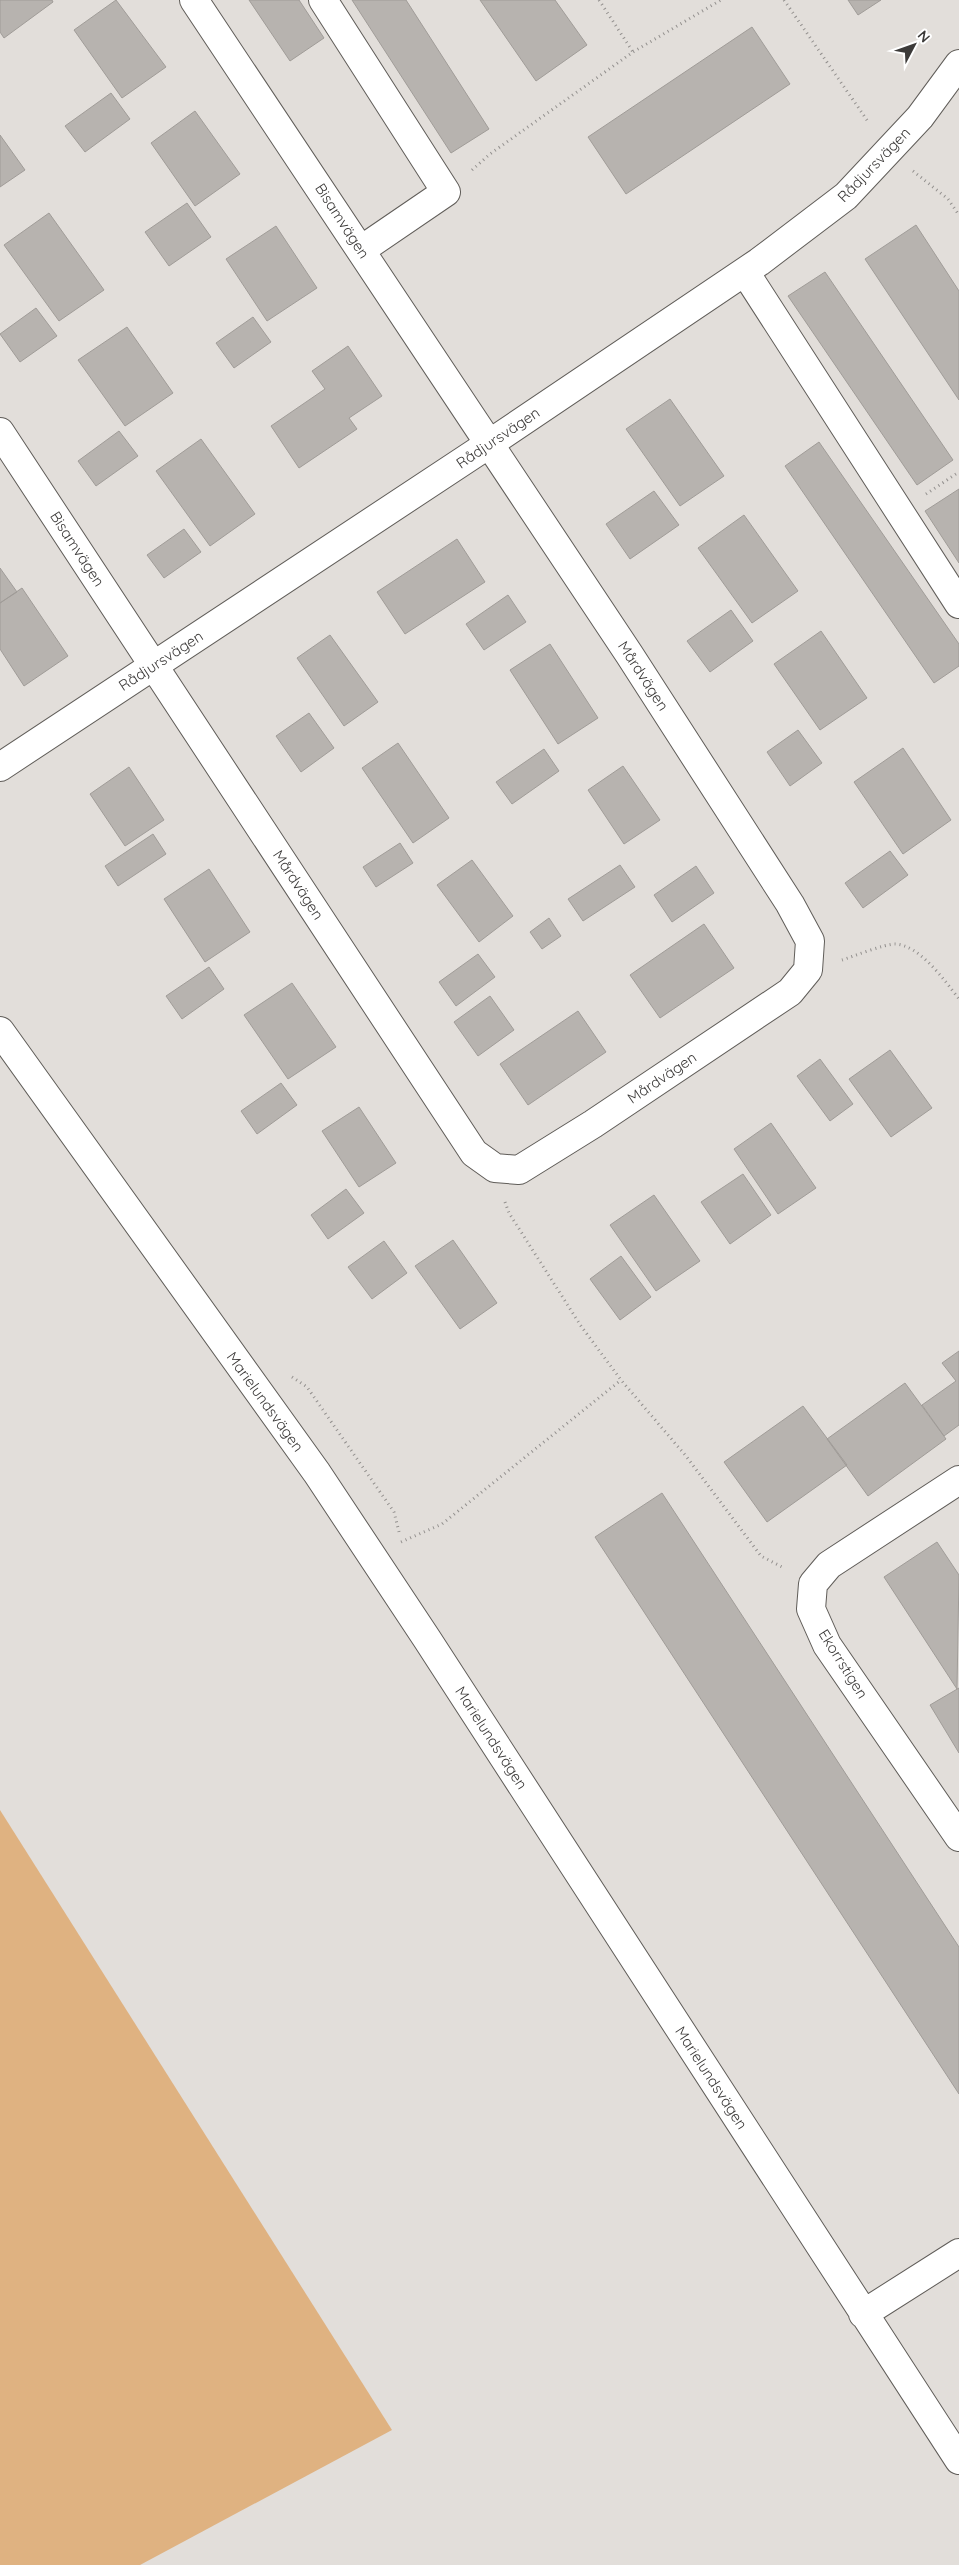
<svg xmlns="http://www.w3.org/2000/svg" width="959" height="2565" viewBox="0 0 959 2565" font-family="Quicksand,sans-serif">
<rect width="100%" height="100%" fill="#e2deda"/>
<path fill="#dfb281" d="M0 1810 392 2430 140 2565H0Z"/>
<path fill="#b7b3af" stroke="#a09c98" d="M0 0H52L53 2 4 38 0 32Z
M116 0 166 67 122 98 74 30Z
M249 0H299L324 38 290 61Z
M352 0H406L489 129 451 153Z
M480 0H555L587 45 536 81Z
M848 0H881L858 15Z
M752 27 790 84 626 194 588 137Z
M111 93 130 119 85 152 65 126Z
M195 111 240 174 195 206 151 143Z
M0 135 25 170 0 187Z
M187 203 211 237 169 266 145 232Z
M49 213 104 290 59 321 4 245Z
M916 225 959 291V400L865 259Z
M276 226 317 288 267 321 226 259Z
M825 272 953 460 917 485 788 296Z
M36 308 57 336 20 362 0 334Z
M253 317 271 342 234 368 216 343Z
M127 327 173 393 125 426 78 360Z
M348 346 382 396 349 418 357 429 299 468 271 426 325 389 312 371Z
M670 399 724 476 680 506 626 429Z
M119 431 138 456 96 486 78 461Z
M201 439 255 514 210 546 156 471Z
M819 442 959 644V666L934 683 785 466Z
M959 489V563L925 511Z
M654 491 679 525 630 559 606 524Z
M744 515 798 591 752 623 698 548Z
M184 529 201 552 164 578 147 555Z
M457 539 485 582 405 634 377 592Z
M0 568 17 592 0 603Z
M22 588 68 656 24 686 0 649V603Z
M508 595 526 622 484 650 466 624Z
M731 610 753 641 710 672 687 641Z
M821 631 867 698 820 730 774 664Z
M330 635 378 702 344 726 297 658Z
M550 644 598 718 558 744 510 670Z
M309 713 334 748 301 772 276 736Z
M798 730 822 763 790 786 767 752Z
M398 743 449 818 413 843 362 768Z
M903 748 951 820 903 854 854 782Z
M544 749 559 771 512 804 496 782Z
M623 766 660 820 624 844 588 790Z
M129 767 164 820 125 846 90 794Z
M153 834 166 854 118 886 105 866Z
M400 843 413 863 376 887 363 867Z
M890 851 908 875 863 908 845 883Z
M472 860 513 916 479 942 437 885Z
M620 865 635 887 583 921 568 899Z
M696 866 714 893 672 922 654 895Z
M209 869 250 932 205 962 164 899Z
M549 918 561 936 542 949 530 932Z
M704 924 734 968 660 1018 630 975Z
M478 954 495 977 456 1006 439 982Z
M209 967 224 989 182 1019 166 996Z
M292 983 336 1047 288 1079 244 1015Z
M490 996 514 1030 478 1056 454 1022Z
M578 1011 606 1052 528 1105 500 1064Z
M890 1050 932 1108 891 1137 849 1079Z
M820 1059 853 1104 830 1121 797 1076Z
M281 1083 297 1105 257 1134 241 1111Z
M359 1107 396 1163 359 1187 322 1131Z
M771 1123 816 1188 778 1214 734 1149Z
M743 1174 771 1215 730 1244 701 1202Z
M346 1189 364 1213 328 1239 311 1215Z
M654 1195 700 1261 656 1291 610 1225Z
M453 1240 497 1303 460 1329 415 1266Z
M384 1241 407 1273 372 1299 348 1267Z
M621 1256 651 1297 620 1320 590 1279Z
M959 1351V1425L944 1436 922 1405 956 1381 942 1363Z
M905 1383 946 1439 868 1496 827 1439Z
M803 1406 847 1465 767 1522 724 1462Z
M662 1493 959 1947V2094L595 1537Z
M937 1542 959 1575 957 1689 884 1577Z
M959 1688V1753L930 1705Z"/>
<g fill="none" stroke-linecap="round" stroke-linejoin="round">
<defs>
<path id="minor" d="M323 0 446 192 361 250
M745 272 959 604
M0 432 474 1153 495 1168 519 1170 593 1124 790 992 808 970 810 941 790 904 629 654 194 0
M0 767 489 444 759 262 846 196 920 117 959 64
M0 1031 317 1473 427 1639 959 2460
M959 1480 829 1565 813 1584 811 1609 827 1645 959 1837
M863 2314 959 2253"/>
</defs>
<use href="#minor" stroke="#605d59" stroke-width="30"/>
<path stroke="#93908e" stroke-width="3" stroke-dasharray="1 4" stroke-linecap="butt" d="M599 0 633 52
M784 0 869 123
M472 170 490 154 633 52 721 0
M913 171 948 199 959 215
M926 494 959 472
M842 960C854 956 885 944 895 944 920 945 945 981 959 999
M505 1202 509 1213 581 1326 621 1380 686 1456 761 1556 784 1568
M292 1377 307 1387 394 1512 399 1532
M401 1542 442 1524 621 1380"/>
<use href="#minor" stroke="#fff" stroke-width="28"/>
</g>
<g text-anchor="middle" stroke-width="4.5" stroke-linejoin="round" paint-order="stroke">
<g font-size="15" fill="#3c3a39" stroke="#fff">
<text transform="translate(874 165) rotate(-46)" y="5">Rådjursvägen</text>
<text transform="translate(342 221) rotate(57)" y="5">Bisamvägen</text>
<text transform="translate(498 438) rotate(-34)" y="5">Rådjursvägen</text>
<text transform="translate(77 549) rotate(57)" y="5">Bisamvägen</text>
<text transform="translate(161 661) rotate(-33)" y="5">Rådjursvägen</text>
<text transform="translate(643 676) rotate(57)" y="5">Mårdvägen</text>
<text transform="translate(298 885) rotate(57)" y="5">Mårdvägen</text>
<text transform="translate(662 1078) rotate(-34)" y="5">Mårdvägen</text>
<text transform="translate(265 1402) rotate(54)" y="5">Marielundsvägen</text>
<text transform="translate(843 1664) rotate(58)" y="5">Ekorrstigen</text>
<text transform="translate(491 1738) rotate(57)" y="5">Marielundsvägen</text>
<text transform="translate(711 2078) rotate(57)" y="5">Marielundsvägen</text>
</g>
</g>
<g transform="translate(914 45) rotate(49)" stroke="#ffffff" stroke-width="4" paint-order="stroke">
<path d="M0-4L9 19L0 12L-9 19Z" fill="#3c3a39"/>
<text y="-8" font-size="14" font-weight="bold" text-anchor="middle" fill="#3c3a39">N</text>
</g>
</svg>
